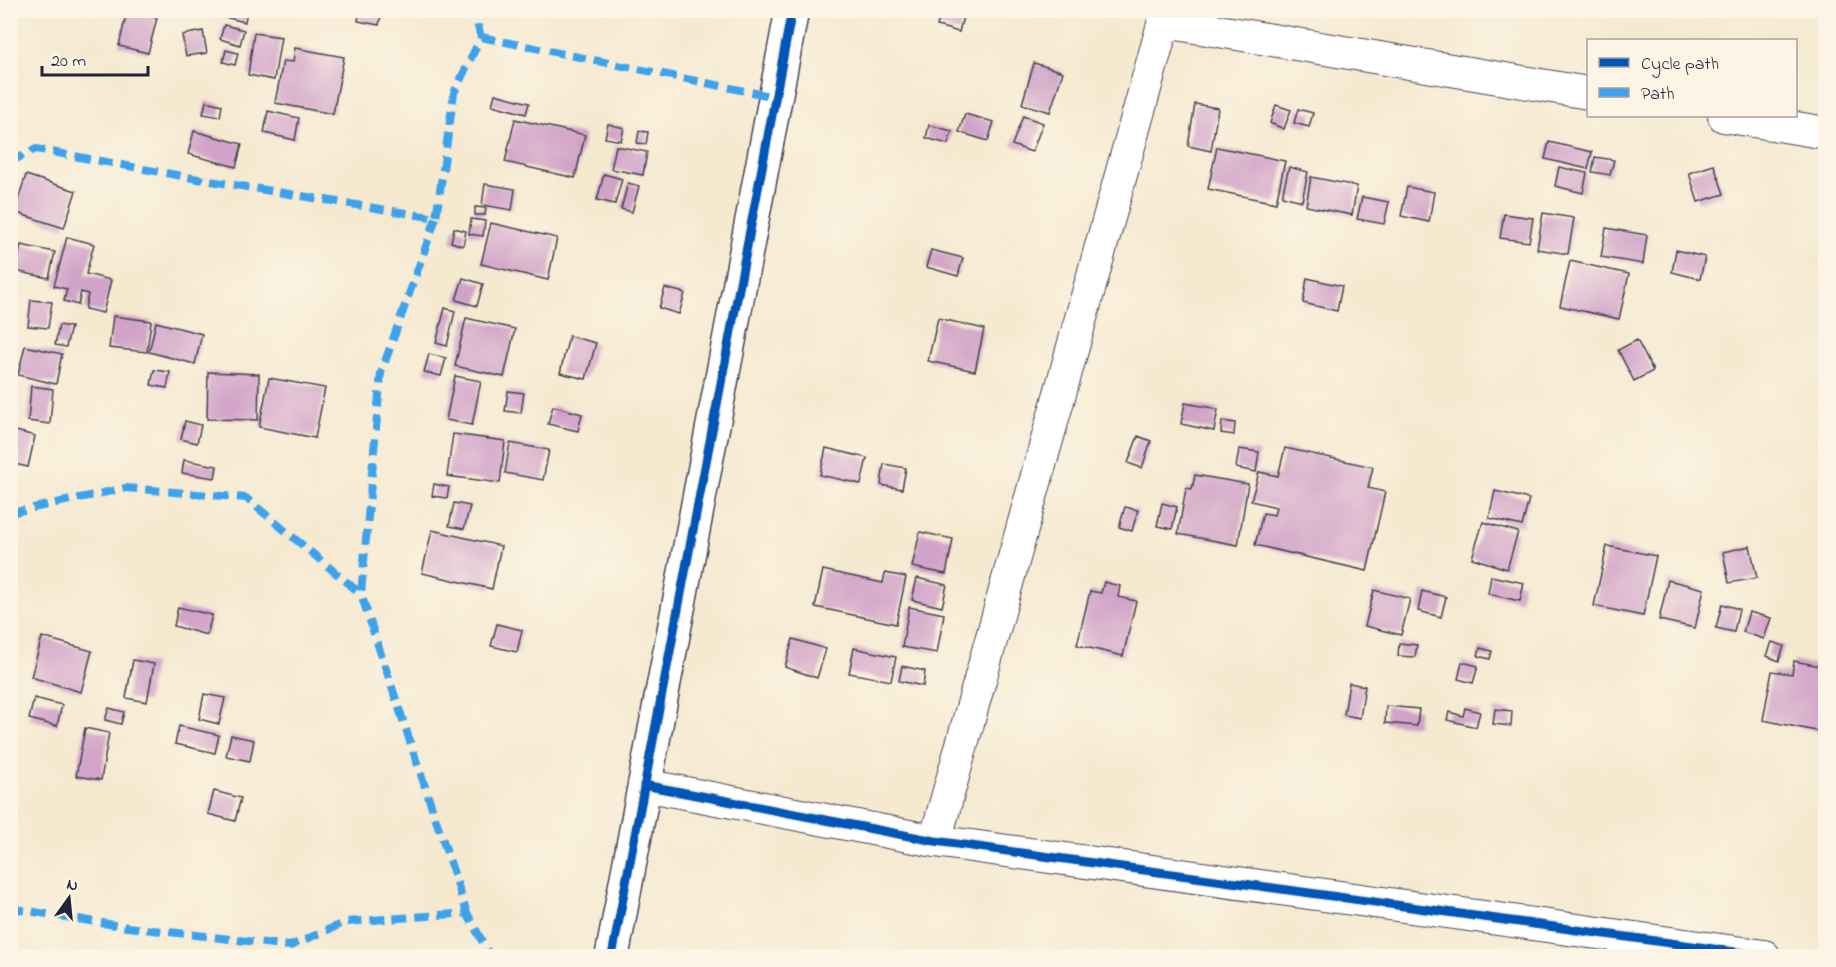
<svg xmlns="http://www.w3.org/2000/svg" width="1836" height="967" viewBox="0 0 1836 967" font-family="'Indie Flower',sans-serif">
<rect width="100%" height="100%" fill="#fcf5e5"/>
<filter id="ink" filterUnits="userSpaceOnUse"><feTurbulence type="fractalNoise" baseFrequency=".0167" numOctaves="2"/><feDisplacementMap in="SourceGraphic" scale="12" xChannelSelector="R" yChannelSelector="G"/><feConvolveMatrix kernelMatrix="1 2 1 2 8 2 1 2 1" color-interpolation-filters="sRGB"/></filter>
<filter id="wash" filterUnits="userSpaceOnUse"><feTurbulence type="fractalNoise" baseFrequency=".008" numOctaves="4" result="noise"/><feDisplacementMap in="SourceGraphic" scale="24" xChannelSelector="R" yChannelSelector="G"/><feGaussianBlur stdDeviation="1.35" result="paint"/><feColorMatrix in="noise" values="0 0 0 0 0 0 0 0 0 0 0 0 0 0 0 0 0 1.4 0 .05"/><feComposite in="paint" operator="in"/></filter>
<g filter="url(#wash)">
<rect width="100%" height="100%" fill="#f5e9d0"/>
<g id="blocks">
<path fill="#d1a3c8" d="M184 10H209L207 17Z
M221 10H247L245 22 220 16Z
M360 10H382L379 25 358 21Z
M942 10H965L959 32 937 26Z
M127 11 157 18 148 53 119 46Z
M224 25 244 30 240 45 220 39Z
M203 31 207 53 186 56 182 35Z
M254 33 281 37 274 80 248 75Z
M295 48 344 57 333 114 275 103 283 61 293 62Z
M226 50 238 53 235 65 223 62Z
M1034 63 1063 72 1050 112 1022 104Z
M495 94 529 103 526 114 492 105Z
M206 101 222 105 220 117 203 114Z
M1195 104 1218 108 1211 151 1188 146Z
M1276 105 1291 110 1284 129 1270 123Z
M1298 109 1313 113 1309 127 1294 123Z
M268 111 299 118 295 140 264 133Z
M965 114 994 122 988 141 959 132Z
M1023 116 1043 123 1032 152 1012 145Z
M515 119 585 135 575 178 505 162Z
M608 124 624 128 621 141 605 138Z
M929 125 952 131 948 144 926 138Z
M194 131 242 144 236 167 188 154Z
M639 131 648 132 646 144 637 143Z
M1549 142 1592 152 1588 169 1545 159Z
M616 146 647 152 643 175 611 169Z
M1217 147 1285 161 1276 203 1208 189Z
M1595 157 1614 160 1610 175 1592 172Z
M1714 165 1724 194 1698 202 1689 173Z
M1289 167 1308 172 1302 201 1282 196Z
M1559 167 1587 173 1583 193 1555 186Z
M604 174 622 179 615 204 597 200Z
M26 175 76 191 64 228 14 212Z
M1311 177 1357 186 1352 215 1306 206Z
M628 183 639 186 632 212 621 209Z
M485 184 515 189 512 210 482 205Z
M1407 187 1434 192 1429 222 1401 216Z
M1362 197 1389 202 1384 224 1357 219Z
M475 207 486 208 485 215H475Z
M1543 213 1574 218 1568 254 1537 249Z
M1504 214 1533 218 1529 242 1500 238Z
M471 219 485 221 483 236 469 234Z
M491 223 557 238 548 280 481 264Z
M454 228 466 231 463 246 451 242Z
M1606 228 1647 235 1643 264 1601 257Z
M67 237 94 244 86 274 111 280 103 313 85 309 88 294 81 292 78 305 64 301 67 289 54 286Z
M21 245 55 252 49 278 15 271Z
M931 250 963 258 958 276 926 267Z
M1676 250 1705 257 1700 279 1672 272Z
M1570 261 1629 274 1619 319 1560 306Z
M463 278 483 284 477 306 456 300Z
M1307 278 1342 286 1337 311 1303 303Z
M665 288 685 293 679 314 659 308Z
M31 300 52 302 48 328 28 326Z
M445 308 455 311 447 346 436 343Z
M113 316 151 321 147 352 109 348Z
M466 318 515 329 504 377 455 366Z
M938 318 984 329 975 371 928 361Z
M156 322 202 334 195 364 149 352Z
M59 325 71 327 66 347 55 345Z
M569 336 596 343 586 379 560 373Z
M1637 340 1653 371 1634 381 1618 350Z
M25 346 62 354 56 384 18 375Z
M429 354 446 358 441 376 424 372Z
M154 370 170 372 167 388 151 385Z
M208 372 259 374 258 420 207 419Z
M455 376 481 381 472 425 446 420Z
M269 378 325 388 315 438 259 427Z
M31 386 53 389 50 424 28 421Z
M508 391 524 393 521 413 505 411Z
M1185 403 1218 409 1214 431 1181 424Z
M553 406 582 414 578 431 548 424Z
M185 421 201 425 197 443 181 439Z
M1222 421 1235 423 1234 435 1221 433Z
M12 430 35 436 28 467 10 463Z
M453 434 505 441 500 483 447 476Z
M1138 436 1151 441 1142 468 1128 463Z
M510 443 549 450 543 480 505 473Z
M826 448 867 458 861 484 820 475Z
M1285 448 1373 467 1368 488 1385 492 1367 571 1255 545 1263 513 1274 515 1276 507 1251 501 1259 472 1278 476Z
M1239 449 1259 452 1256 472 1236 468Z
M184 460 217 466 215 478 182 473Z
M884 464 906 468 902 489 881 485Z
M1195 475 1248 484 1238 545 1178 534 1186 488 1192 489Z
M434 484 449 487 447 498 432 496Z
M1495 491 1529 499 1522 526 1489 518Z
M454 503 470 506 464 529 449 526Z
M1162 503 1177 507 1172 529 1157 526Z
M1125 507 1138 510 1132 531 1119 527Z
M1483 522 1518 532 1507 569 1472 558Z
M432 530 501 546 492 589 422 573Z
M920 532 953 539 946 574 912 567Z
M1607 546 1656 556 1643 616 1594 606Z
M1750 546 1757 578 1729 583 1723 552Z
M823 570 883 583 885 573 906 577 896 624 815 607Z
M1491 576 1524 583 1520 601 1488 594Z
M917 578 947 585 942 607 912 600Z
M1668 580 1704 589 1695 628 1659 620Z
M1104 582 1120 586 1118 597 1136 601 1123 656 1077 645 1090 591 1101 593Z
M1374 590 1410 599 1401 635 1365 626Z
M1422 591 1446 597 1441 617 1418 611Z
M1722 604 1739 609 1734 632 1716 628Z
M178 607 212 615 207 635 174 626Z
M909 607 944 614 937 653 902 647Z
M1749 612 1771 618 1764 639 1743 632Z
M497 624 522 630 517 652 491 646Z
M42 637 92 651 81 692 31 677Z
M793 639 826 649 817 678 785 667Z
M1772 642 1784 646 1779 661 1767 656Z
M1399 643 1417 645 1415 657 1398 656Z
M854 648 896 657 891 681 849 673Z
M1480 648 1492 651 1490 659 1478 656Z
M133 660 154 664 147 702 126 698Z
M1794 661 1821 666 1818 680 1826 682V733L1763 720 1772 671 1792 674Z
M1462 662 1478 666 1473 683 1458 679Z
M902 666 925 671 923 686 899 681Z
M1349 683 1365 686 1360 718 1344 715Z
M204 694 225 698 219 724 199 719Z
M34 698 62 705 57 726 29 719Z
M1386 706 1419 709 1417 726 1385 723Z
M109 708 124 712 121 724 105 720Z
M1465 708 1480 712 1476 727 1447 720 1449 712 1463 716Z
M1495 709 1512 711 1511 726 1493 724Z
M179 726 219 735 215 753 175 744Z
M85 728 109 733 101 780 76 776Z
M231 735 254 740 250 761 226 756Z
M214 791 241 798 235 821 208 814Z"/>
</g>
</g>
<g filter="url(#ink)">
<use href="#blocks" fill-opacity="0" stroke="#424051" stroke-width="1.5"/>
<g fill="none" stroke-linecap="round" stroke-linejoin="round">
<defs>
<path id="minor" d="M1165 22 1588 93
M1724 116 1826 133
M644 785 935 841 1764 956
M935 841 1167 10"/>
<path id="tertiary" d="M612 956 792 10"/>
</defs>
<use href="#minor" stroke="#424051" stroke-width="34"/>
<use href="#tertiary" stroke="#424051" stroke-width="36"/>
<use href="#minor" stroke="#fff" stroke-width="32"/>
<use href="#tertiary" stroke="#fff" stroke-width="33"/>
<path stroke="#3ea2ec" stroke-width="8" stroke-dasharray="15 8" stroke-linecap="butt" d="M481 37 775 97
M10 162 36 149 198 179 436 218 454 93 481 37 473 10
M436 218 381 373 361 594 467 913
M10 513 126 488 246 498 361 594
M10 908 127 927 290 946 346 922 467 913 490 956"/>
<defs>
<path id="cycleway" d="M644 785 935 841 1764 956
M612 956 792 10"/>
</defs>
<use href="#cycleway" stroke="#fcf5e5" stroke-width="13"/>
<use href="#cycleway" stroke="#0057b8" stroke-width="9"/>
</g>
</g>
<rect width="1836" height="967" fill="none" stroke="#fcf5e5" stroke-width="36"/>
<rect x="1587" y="39" width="210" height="78" fill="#fcf5e5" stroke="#a5a1a1" stroke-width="1.5"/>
<rect x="1599" y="58" width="30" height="9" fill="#0057b8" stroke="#a5a1a1" stroke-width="1.5"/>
<text x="1641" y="69" font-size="18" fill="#22223b">Cycle path</text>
<rect x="1599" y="88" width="30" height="9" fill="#3ea2ec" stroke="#a5a1a1" stroke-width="1.5"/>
<text x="1641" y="99" font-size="18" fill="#22223b">Path</text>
<g transform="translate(69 898) rotate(15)" stroke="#fcf5e5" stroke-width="4.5" paint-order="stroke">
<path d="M0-4.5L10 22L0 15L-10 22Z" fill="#22223b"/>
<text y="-9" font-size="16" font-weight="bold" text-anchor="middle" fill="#22223b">N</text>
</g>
<path d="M42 66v9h106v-9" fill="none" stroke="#22223b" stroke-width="3"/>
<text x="51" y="66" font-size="18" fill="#22223b" stroke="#fcf5e5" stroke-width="4.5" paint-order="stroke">20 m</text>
</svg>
